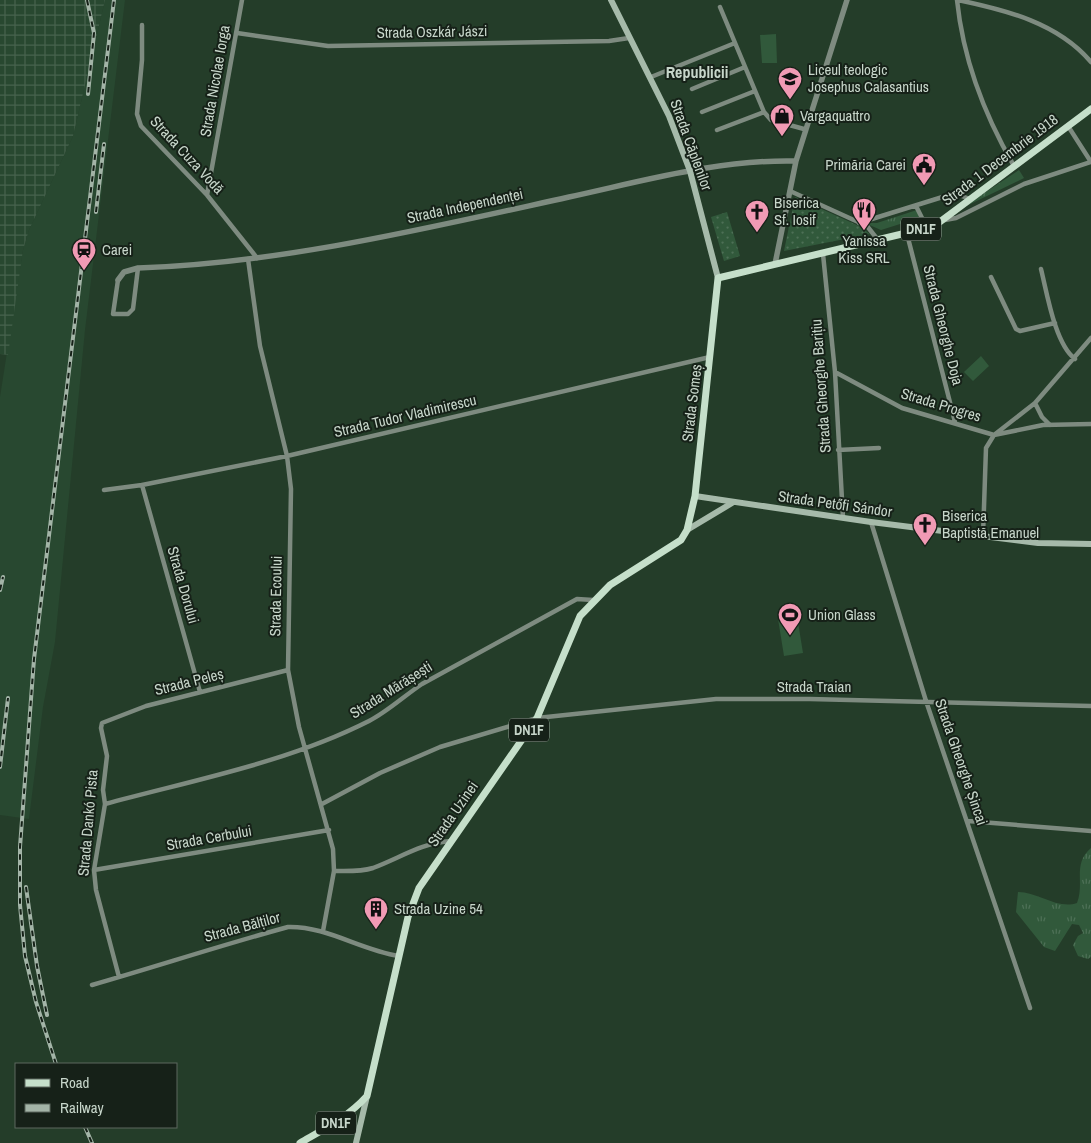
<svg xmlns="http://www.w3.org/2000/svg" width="1091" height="1143" viewBox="0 0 1091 1143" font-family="'Archivo Narrow',sans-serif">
<defs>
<pattern id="industrial-grid" width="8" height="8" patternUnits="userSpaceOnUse" patternTransform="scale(1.25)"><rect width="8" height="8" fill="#284830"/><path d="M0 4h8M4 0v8" fill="none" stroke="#46624d"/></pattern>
<pattern id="grass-tufts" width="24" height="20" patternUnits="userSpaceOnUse" patternTransform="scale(1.25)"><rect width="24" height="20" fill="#31593b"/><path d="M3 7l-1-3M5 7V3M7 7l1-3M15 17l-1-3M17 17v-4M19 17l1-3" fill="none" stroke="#4d7056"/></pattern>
<pattern id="park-dots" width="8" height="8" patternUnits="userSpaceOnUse" patternTransform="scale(1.25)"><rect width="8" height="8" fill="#31593b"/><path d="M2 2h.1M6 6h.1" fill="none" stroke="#4d7056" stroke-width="1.8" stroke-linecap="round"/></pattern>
</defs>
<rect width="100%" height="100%" fill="#243d29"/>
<path fill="#284830" d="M105 0H125L85 330 55 642 43 707 29 819 0 815V397L23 250 29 230 73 136Z"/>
<path fill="url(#industrial-grid)" d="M0 0H105L73 136 29 230 23 250 8 355 0 354Z"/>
<path fill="url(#grass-tufts)" d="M1019 170 1024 178 960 209Z
M917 210 919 218 881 230 865 223H877Z
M1091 848V957L1088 959 1078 956 1073 945 1078 936 1083 933 1079 925 1072 924 1055 951 1044 947 1016 912 1018 892C1038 892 1058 910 1077 903 1085 883 1072 864 1091 848Z"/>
<path fill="url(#park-dots)" d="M795 197 859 226 870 234 784 251Z
M727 212 740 256 724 261 711 217Z"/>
<path fill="#31593b" d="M776 34 777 63H762L760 35Z
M981 356 989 366 973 381 964 372Z
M797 616 803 653 784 656 778 619Z"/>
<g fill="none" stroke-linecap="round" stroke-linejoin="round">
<path stroke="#7e8b80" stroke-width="4.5" d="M957 0C963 58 985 116 1014 166
M958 0C1006 10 1058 23 1091 62
M720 7 764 112 771 120 804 129
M142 25V60L137 114 141 126 207 195 257 258
M237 33 328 46 609 41 629 38
M651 77 735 43
M692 89 745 67
M702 112 755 91
M1068 126 1091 162
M717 130 764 112
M790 191 867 226 878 240
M207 195 242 0
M916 206 927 228
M945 220 956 218 1024 184 1091 162
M859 223 949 195 956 194 970 199
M907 234 955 422
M823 254 835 372 843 518
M248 259 260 346 287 456 291 489 288 670 299 727 333 849 334 871 323 931
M1041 269C1047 293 1055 344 1075 359
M991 277 1016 329 1020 331 1055 323
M118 280 113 314H128L133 309 138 268
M835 372 902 408 994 435 1035 403 1091 338
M1035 403 1042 417 1050 425
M838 450 879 448
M142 485 200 692
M104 490 142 485 287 456 710 357
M871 522 926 701 1030 1008
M983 536 986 448 994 435 1043 425 1091 424
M105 804C193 780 286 763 369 721 387 712 404 696 422 684L577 599 593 600
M322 804 380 773 440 747 537 718 716 699H810L1091 706
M968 821 1091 831
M94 870 329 830
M334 871C347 871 360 872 373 868 400 858 421 843 451 841
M119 977 96 890 94 870 105 804 103 790 107 756 101 728 102 723 146 706 288 670
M92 985C158 966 222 945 288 927 327 926 360 950 399 956"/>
<path stroke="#7e8b80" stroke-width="5.5" d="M775 264 796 161 847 0
M118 280 124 272 138 268C283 263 428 228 569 197 643 181 720 159 796 161"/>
<path stroke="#a6baaa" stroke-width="6" d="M611 0 669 116 690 171 718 278
M695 496 871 522 1038 543 1091 544
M687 530 732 503
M356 1143 367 1096"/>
<path stroke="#c5dfca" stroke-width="7" d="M300 1143C324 1129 348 1117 367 1096L408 917 419 888 537 718 580 616 610 585 681 540 687 530 695 496 718 278 927 228 941 221 1091 109"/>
<defs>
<path id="rail" d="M87 0 94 33 88 94
M96 212 104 144
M0 590 3 577
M0 767 8 698
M26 887 37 966 47 1015
M56 1064 36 1002 25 956 20 905V847L34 659 114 0
M85 1127 92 1143"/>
</defs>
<use href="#rail" stroke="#a3b4a7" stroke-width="4"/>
<use href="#rail" stroke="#162118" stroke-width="2" stroke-dasharray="5.5" stroke-linecap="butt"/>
</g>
<defs>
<symbol id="university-pin" viewBox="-11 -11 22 30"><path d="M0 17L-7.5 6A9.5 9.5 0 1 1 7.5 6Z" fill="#f19ab4" stroke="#162118"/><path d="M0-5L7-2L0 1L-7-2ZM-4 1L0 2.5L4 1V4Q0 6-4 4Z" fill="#111"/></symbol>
<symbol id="shop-pin" viewBox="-11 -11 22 30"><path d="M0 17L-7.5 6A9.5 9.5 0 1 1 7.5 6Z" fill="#f19ab4" stroke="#162118"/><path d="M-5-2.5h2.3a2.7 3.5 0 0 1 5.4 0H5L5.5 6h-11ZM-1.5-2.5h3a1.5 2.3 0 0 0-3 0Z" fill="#111"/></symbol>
<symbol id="civic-pin" viewBox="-11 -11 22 30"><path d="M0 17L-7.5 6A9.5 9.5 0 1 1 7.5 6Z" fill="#f19ab4" stroke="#162118"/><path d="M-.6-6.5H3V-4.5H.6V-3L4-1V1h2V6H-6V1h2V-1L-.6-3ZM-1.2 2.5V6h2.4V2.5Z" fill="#111"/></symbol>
<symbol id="restaurant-pin" viewBox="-11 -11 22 30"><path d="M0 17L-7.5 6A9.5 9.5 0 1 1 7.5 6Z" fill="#f19ab4" stroke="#162118"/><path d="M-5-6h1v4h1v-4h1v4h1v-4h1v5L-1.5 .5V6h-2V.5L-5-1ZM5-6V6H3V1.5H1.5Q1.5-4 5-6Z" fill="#111"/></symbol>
<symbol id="church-pin" viewBox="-11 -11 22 30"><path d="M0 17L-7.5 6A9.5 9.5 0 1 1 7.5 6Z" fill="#f19ab4" stroke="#162118"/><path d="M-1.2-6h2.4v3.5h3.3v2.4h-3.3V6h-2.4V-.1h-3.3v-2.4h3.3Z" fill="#111"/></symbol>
<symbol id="station-pin" viewBox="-11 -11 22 30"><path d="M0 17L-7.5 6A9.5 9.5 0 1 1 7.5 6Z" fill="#f19ab4" stroke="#162118"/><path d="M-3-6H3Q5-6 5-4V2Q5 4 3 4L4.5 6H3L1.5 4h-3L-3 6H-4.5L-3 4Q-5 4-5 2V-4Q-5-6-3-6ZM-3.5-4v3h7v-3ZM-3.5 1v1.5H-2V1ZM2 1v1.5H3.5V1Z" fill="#111"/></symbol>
<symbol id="stadium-pin" viewBox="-11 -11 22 30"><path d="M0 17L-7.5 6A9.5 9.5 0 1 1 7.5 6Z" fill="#f19ab4" stroke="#162118"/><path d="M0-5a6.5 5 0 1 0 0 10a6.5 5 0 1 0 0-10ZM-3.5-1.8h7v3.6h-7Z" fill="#111"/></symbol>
<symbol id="building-pin" viewBox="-11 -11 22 30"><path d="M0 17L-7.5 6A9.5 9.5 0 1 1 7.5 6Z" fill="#f19ab4" stroke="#162118"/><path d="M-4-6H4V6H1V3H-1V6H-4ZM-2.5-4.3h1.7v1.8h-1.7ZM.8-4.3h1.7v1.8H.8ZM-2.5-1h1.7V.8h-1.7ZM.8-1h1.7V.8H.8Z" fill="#111"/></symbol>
</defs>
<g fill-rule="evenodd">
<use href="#university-pin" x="776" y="65" width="28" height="38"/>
<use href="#shop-pin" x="768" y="102" width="28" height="38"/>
<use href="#civic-pin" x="910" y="151" width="28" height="38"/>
<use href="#restaurant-pin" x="850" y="196" width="28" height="38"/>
<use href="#church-pin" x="743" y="198" width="28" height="38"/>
<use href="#station-pin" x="70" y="236" width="28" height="38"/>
<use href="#church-pin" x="911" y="511" width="28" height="38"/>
<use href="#stadium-pin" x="776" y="601" width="28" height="38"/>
<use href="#building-pin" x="362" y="895" width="28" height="38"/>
</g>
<g text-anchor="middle" stroke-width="4" stroke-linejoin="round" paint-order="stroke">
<g fill="#162118" stroke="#92a095" stroke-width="1">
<rect x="901" y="217.5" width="40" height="23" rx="4"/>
<rect x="509" y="718.5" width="40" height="23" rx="4"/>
<rect x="316" y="1111.5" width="40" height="23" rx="4"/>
</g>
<g font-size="14" font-weight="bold" fill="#c7d6ca">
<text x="921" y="234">DN1F</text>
<text x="529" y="735">DN1F</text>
<text x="336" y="1128">DN1F</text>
</g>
<g font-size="15" fill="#c7d6ca" stroke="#162118">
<text transform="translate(432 32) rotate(-1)" y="5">Strada Oszkár Jászi</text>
<text transform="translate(215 81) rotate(-80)" y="5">Strada Nicolae Iorga</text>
<text transform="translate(691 145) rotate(70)" y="5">Strada Căplenilor</text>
<text transform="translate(187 155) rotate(47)" y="5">Strada Cuza Vodă</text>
<text transform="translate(1000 160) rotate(-37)" y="5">Strada 1 Decembrie 1918</text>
<text transform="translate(465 206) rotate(-12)" y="5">Strada Independenței</text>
<text transform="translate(943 325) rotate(76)" y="5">Strada Gheorghe Doja</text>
<text transform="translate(821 386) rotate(-94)" y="5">Strada Gheorghe Barițiu</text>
<text transform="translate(692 403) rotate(-83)" y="5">Strada Someș</text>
<text transform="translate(941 405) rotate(17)" y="5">Strada Progres</text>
<text transform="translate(405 416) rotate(-13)" y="5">Strada Tudor Vladimirescu</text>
<text transform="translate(835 504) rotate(8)" y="5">Strada Petőfi Sándor</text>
<text transform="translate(183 585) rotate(74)" y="5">Strada Dorului</text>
<text transform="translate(276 596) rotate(-89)" y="5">Strada Ecoului</text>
<text transform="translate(189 682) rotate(-14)" y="5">Strada Peleș</text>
<text x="814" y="692">Strada Traian</text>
<text transform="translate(391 690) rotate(-32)" y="5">Strada Mărășești</text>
<text transform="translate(961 762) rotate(71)" y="5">Strada Gheorghe Șincai</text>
<text transform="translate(453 814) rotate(-55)" y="5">Strada Uzinei</text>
<text transform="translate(88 823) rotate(-85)" y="5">Strada Dankó Pista</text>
<text transform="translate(209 838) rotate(-10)" y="5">Strada Cerbului</text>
<text transform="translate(242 927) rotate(-15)" y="5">Strada Bălților</text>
</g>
<g font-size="15" fill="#c7d6ca" stroke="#162118" text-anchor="start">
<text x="808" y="75">Liceul teologic<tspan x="808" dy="17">Josephus Calasantius</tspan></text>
<text x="800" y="121">Vargaquattro</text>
<text x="906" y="170" text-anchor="end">Primăria Carei</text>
<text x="774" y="208">Biserica<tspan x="774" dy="17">Sf. Iosif</tspan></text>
<text x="864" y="246" text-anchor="middle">Yanissa<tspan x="864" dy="17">Kiss SRL</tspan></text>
<text x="102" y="255">Carei</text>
<text x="942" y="521">Biserica<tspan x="942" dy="17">Baptistă Emanuel</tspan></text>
<text x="808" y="620">Union Glass</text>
<text x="394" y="914">Strada Uzine 54</text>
</g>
<g font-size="16" font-weight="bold" fill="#c7d6ca" stroke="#162118">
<text x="697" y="78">Republicii</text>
</g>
</g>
<rect x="15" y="1063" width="162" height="65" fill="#162118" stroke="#5d695f"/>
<rect x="25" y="1079" width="25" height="8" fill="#c5dfca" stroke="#5d695f"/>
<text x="60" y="1088" font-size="15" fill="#c7d6ca">Road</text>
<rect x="25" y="1104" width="25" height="8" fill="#a3b4a7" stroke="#5d695f"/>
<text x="60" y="1113" font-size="15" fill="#c7d6ca">Railway</text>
</svg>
